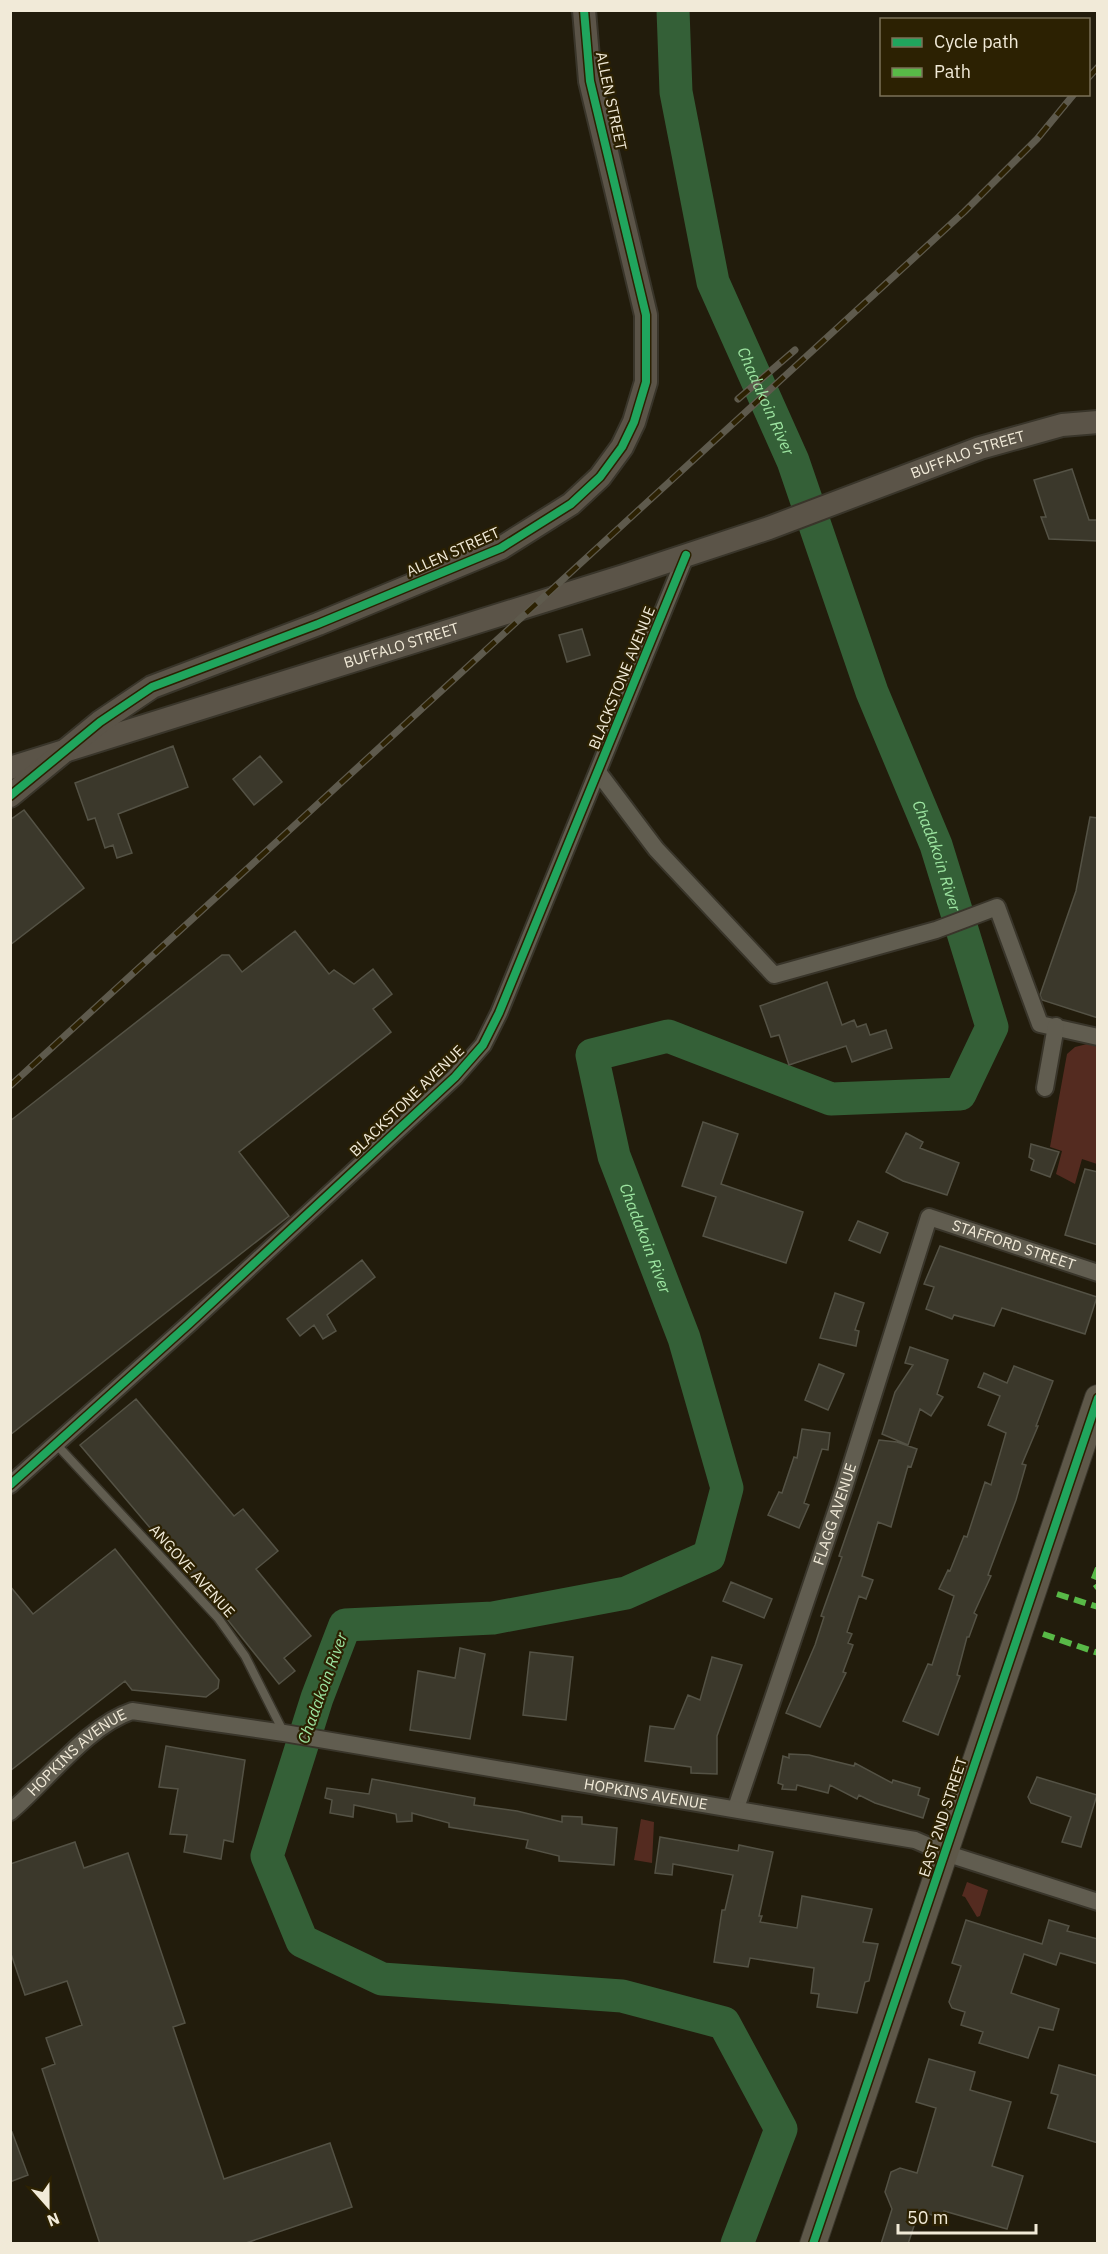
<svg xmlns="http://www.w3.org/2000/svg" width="1108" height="2254" viewBox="0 0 1108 2254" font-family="'IBM Plex Sans',sans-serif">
<rect width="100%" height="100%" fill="#221c0c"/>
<path fill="#542b20" d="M1091 1043 1097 1046V1164L1082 1159 1075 1184 1056 1174 1062 1151 1050 1147 1067 1054 1075 1047Z
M641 1819 654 1822 652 1863 634 1860Z
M967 1882 988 1890 980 1916 977 1917 965 1897 962 1896Z"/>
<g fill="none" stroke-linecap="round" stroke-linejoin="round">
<path stroke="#346037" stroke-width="33" id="s1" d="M673 10 676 92 713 282 793 461 872 692 936 845 992 1027 960 1094 831 1099 668 1036 592 1055 614 1156 684 1338 727 1488 709 1556 626 1593 493 1618 345 1625 317 1698 267 1856 302 1941 382 1979 622 1996 724 2023 781 2129 737 2244"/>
</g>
<path fill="#3b382b" stroke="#545245" stroke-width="1.5" d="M1072 469 1089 520H1098V541L1049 539 1041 517H1046L1034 480Z
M582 629 590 655 567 662 559 635Z
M173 746 188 787 118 814 132 853 117 858 113 845 105 848 95 818 88 820 75 783Z
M260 756 282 782 254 805 233 779Z
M24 810 84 888 10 945V820Z
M1090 817 1098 818V1018L1042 1000 1040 995 1076 891Z
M295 931 329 974 334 970 354 984 373 969 392 994 373 1009 391 1032 239 1152 289 1216 10 1435V1121L222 955H229L242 972Z
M827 982 842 1025 854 1020 857 1027 866 1024 870 1035 886 1030 892 1048 852 1062 846 1046 789 1065 779 1035 771 1037 760 1006Z
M703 1122 738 1134 721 1184 803 1212 786 1263 703 1236 716 1197 682 1186Z
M906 1133 923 1142 920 1148 959 1163 947 1195 903 1181 886 1172Z
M1031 1144 1059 1152 1050 1177 1031 1170 1034 1160 1029 1157Z
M1085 1169 1098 1172V1245L1065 1235Z
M858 1221 888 1233 880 1253 849 1240Z
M940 1246 1097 1297 1085 1334 1002 1308 994 1326 954 1315 952 1319 926 1309 934 1287 924 1284Z
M362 1260 375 1277 327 1315 336 1331 323 1339 314 1325 300 1336 287 1319Z
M835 1293 864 1303 855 1330 859 1331 856 1346 820 1338Z
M910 1347 948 1360 937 1394 943 1397 931 1416 920 1409 908 1445 882 1434 895 1392 913 1365 905 1363Z
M819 1364 844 1374 828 1410 805 1400Z
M1014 1366 1053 1381 1036 1426H1038L1022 1464 1026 1465 1016 1500 988 1575 991 1576 974 1613 977 1615 969 1637H967L957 1675 960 1676 938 1735 903 1721 928 1664 932 1665 954 1596 939 1589 948 1570 950 1571 964 1536 967 1537 985 1482 991 1485 1006 1433 988 1425 1000 1396 978 1387 984 1373 1007 1383Z
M136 1399 234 1516 243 1509 278 1551 256 1569 311 1636 284 1658 295 1671 279 1684 223 1614 80 1445Z
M802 1429 830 1433 828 1450 822 1449 804 1503 809 1505 799 1528 768 1515 779 1492 782 1493 794 1457 797 1458Z
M879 1440 897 1442 917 1449 911 1467 908 1466 891 1527 878 1522 862 1576 873 1580 866 1599 859 1596 847 1632 852 1634 848 1643 853 1645 843 1672 846 1673 820 1727 786 1713 815 1645 824 1617 821 1616 842 1557 839 1556Z
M115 1549 219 1680 218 1688 206 1697 132 1690 125 1681 10 1771V1586L33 1614Z
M731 1582 772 1599 764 1618 723 1601Z
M460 1648 485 1654 470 1739 410 1730 418 1671 455 1678Z
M530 1652 573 1657 566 1720 523 1715Z
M712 1657 742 1665 717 1736V1774L691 1773V1767L645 1761 650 1726 674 1729 688 1695 700 1700Z
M166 1746 245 1760 233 1842 224 1840 221 1859 184 1852 187 1835 170 1834 178 1789 159 1787Z
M789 1754 809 1755 854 1766 855 1763 892 1783 893 1780 920 1788 918 1795 929 1799 923 1818 875 1803 859 1795 857 1799 830 1785 828 1793 797 1785 796 1790 782 1789 783 1785 778 1783 783 1756 789 1758Z
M1037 1777 1097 1795 1081 1847 1062 1842 1071 1817 1031 1803 1028 1797Z
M372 1779 475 1798 474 1805 517 1811 562 1822V1816L582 1817V1824L617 1828 614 1865 559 1861V1856L526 1848 528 1840 449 1827V1823L412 1813V1821L397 1822 396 1814 354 1805 353 1817 330 1813 332 1800 325 1798 327 1788 369 1794Z
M660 1837 738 1851 739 1845 773 1852 759 1916H762L760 1922 797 1928 802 1896 872 1909 863 1942 878 1944 869 1981 865 1982 857 2013 817 2007 819 1994 811 1993 814 1968 750 1958 748 1967 714 1962 722 1910H725L733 1875 673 1864 672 1875 655 1873Z
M75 1842 84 1868 128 1853 185 2023 173 2027 224 2179 330 2143 352 2207 243 2244H100L42 2069 55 2064 46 2038 82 2025 67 1981 25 1995 10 1951V1864Z
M966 1920 1042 1944 1049 1920 1069 1926 1067 1931 1098 1939V1964L1060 1953 1056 1965 1024 1954 1011 1993 1059 2009 1053 2030 1039 2027 1028 2058 979 2043 983 2032 961 2025 965 2012 952 2008 949 2002 961 1966 952 1963Z
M929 2059 975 2072 970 2090 1011 2102 992 2166 1023 2176 1007 2229 944 2211 942 2218 919 2211 908 2244H881L892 2209 885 2192 891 2172 900 2168 917 2173 936 2108 916 2102Z
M1059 2065 1098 2076V2143L1048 2128 1058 2095 1051 2093Z
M12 2132 28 2175 10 2182V2133Z"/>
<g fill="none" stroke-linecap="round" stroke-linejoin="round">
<defs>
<path id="lane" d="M56 1444 218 1618 245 1656 284 1733"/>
<g id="street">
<path d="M598 772 656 849 774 975 936 930 997 907 1040 1024 1098 1037"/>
<path d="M1045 1088 1056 1026"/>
<path d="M10 1485 190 1323 455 1077 483 1045 499 1013 686 555"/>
<path id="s2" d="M736 1808 844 1488 929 1217 1098 1273"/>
<path id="s3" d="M10 1812C47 1781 87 1726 132 1711L284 1733 915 1840 945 1853 1098 1902"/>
</g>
<g id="secondary">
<path id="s4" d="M10 768 624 576 769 528 980 448 1062 425 1098 422"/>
<path d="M10 796 100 722 152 687 318 624 501 548 571 504 600 477 622 447 634 422 646 382V315L590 81 584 10"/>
</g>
<path id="primary" d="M813 2244 1098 1398"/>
</defs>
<use href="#lane" stroke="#39352a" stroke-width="11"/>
<use href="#street" stroke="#39352a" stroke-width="20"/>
<use href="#secondary" stroke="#39352a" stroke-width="26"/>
<use href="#primary" stroke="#39352a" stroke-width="28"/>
<use href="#lane" stroke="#615d50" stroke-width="8"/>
<use href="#street" stroke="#615d50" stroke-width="16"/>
<use href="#secondary" stroke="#5b5448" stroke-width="22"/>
<use href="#primary" stroke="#5e5849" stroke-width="26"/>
<defs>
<path id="rail" d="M1088 78 1098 67
M738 399 795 350
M10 1086 964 212 1037 139 1074 94"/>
</defs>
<use href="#rail" stroke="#5e5a4d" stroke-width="7"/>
<use href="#rail" stroke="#2c2102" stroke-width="4.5" stroke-dasharray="14" stroke-linecap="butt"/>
<path stroke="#58b947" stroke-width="6" stroke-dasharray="12 6" stroke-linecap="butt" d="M1098 1568 1093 1581 1098 1588
M1057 1594 1098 1607
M1043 1634 1098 1653"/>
<defs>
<path id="cycleway" d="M10 796 100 722 152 687 318 624 501 548 571 504 600 477 622 447 634 422 646 382V315L590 81 584 10
M10 1485 190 1323 455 1077 483 1045 499 1013 686 555
M813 2244 1098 1398"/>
</defs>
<use href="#cycleway" stroke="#2c2102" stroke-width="11"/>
<use href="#cycleway" stroke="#20a55d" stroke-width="8"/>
</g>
<g text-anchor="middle" stroke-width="4.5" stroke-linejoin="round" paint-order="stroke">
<g font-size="15" fill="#f1ead8" stroke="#2c2102">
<text transform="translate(611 101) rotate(78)" y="5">ALLEN STREET</text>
<text dy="5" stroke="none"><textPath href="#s4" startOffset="1008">BUFFALO STREET</textPath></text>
<text transform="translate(453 552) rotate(-24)" y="5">ALLEN STREET</text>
<text dy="5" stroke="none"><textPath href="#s4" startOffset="410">BUFFALO STREET</textPath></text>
<text transform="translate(622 678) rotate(-68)" y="5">BLACKSTONE AVENUE</text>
<text transform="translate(407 1101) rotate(-44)" y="5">BLACKSTONE AVENUE</text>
<text dy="5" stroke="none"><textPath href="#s2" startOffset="711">STAFFORD STREET</textPath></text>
<text dy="5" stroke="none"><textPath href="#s2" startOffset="310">FLAGG AVENUE</textPath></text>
<text transform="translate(192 1571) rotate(48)" y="5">ANGOVE AVENUE</text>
<text dy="5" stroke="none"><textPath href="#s3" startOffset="90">HOPKINS AVENUE</textPath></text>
<text dy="5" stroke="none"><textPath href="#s3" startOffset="680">HOPKINS AVENUE</textPath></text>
<text transform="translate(943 1817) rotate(-72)" y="5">EAST 2ND STREET</text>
</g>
<g font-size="16" font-style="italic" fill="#9de5a1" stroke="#2c2102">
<text dy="6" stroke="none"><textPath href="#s1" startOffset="406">Chadakoin River</textPath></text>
<text dy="6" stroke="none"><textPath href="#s1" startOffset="892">Chadakoin River</textPath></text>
<text dy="6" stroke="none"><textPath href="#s1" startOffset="1720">Chadakoin River</textPath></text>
<text transform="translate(322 1688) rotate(-70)" y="6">Chadakoin River</text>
</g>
</g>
<rect width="1108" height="2254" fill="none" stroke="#f1ead8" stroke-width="24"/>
<rect x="880" y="18" width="210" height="78" fill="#2c2102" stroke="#7b7158" stroke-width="1.5"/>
<rect x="892" y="38" width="30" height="9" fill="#20a55d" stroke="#7b7158" stroke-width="1.5"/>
<text x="934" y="48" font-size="18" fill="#f1ead8">Cycle path</text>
<rect x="892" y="68" width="30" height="9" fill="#58b947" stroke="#7b7158" stroke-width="1.5"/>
<text x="934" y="78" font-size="18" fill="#f1ead8">Path</text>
<g transform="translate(48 2206) rotate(159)" stroke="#2c2102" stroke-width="4.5" paint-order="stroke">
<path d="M0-4.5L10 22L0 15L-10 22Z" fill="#f1ead8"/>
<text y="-9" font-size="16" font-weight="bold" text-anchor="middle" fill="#f1ead8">N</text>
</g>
<path d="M898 2224v9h138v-9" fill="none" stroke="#f1ead8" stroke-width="3"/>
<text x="907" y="2224" font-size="18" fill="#f1ead8" stroke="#2c2102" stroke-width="4.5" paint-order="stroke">50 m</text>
</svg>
